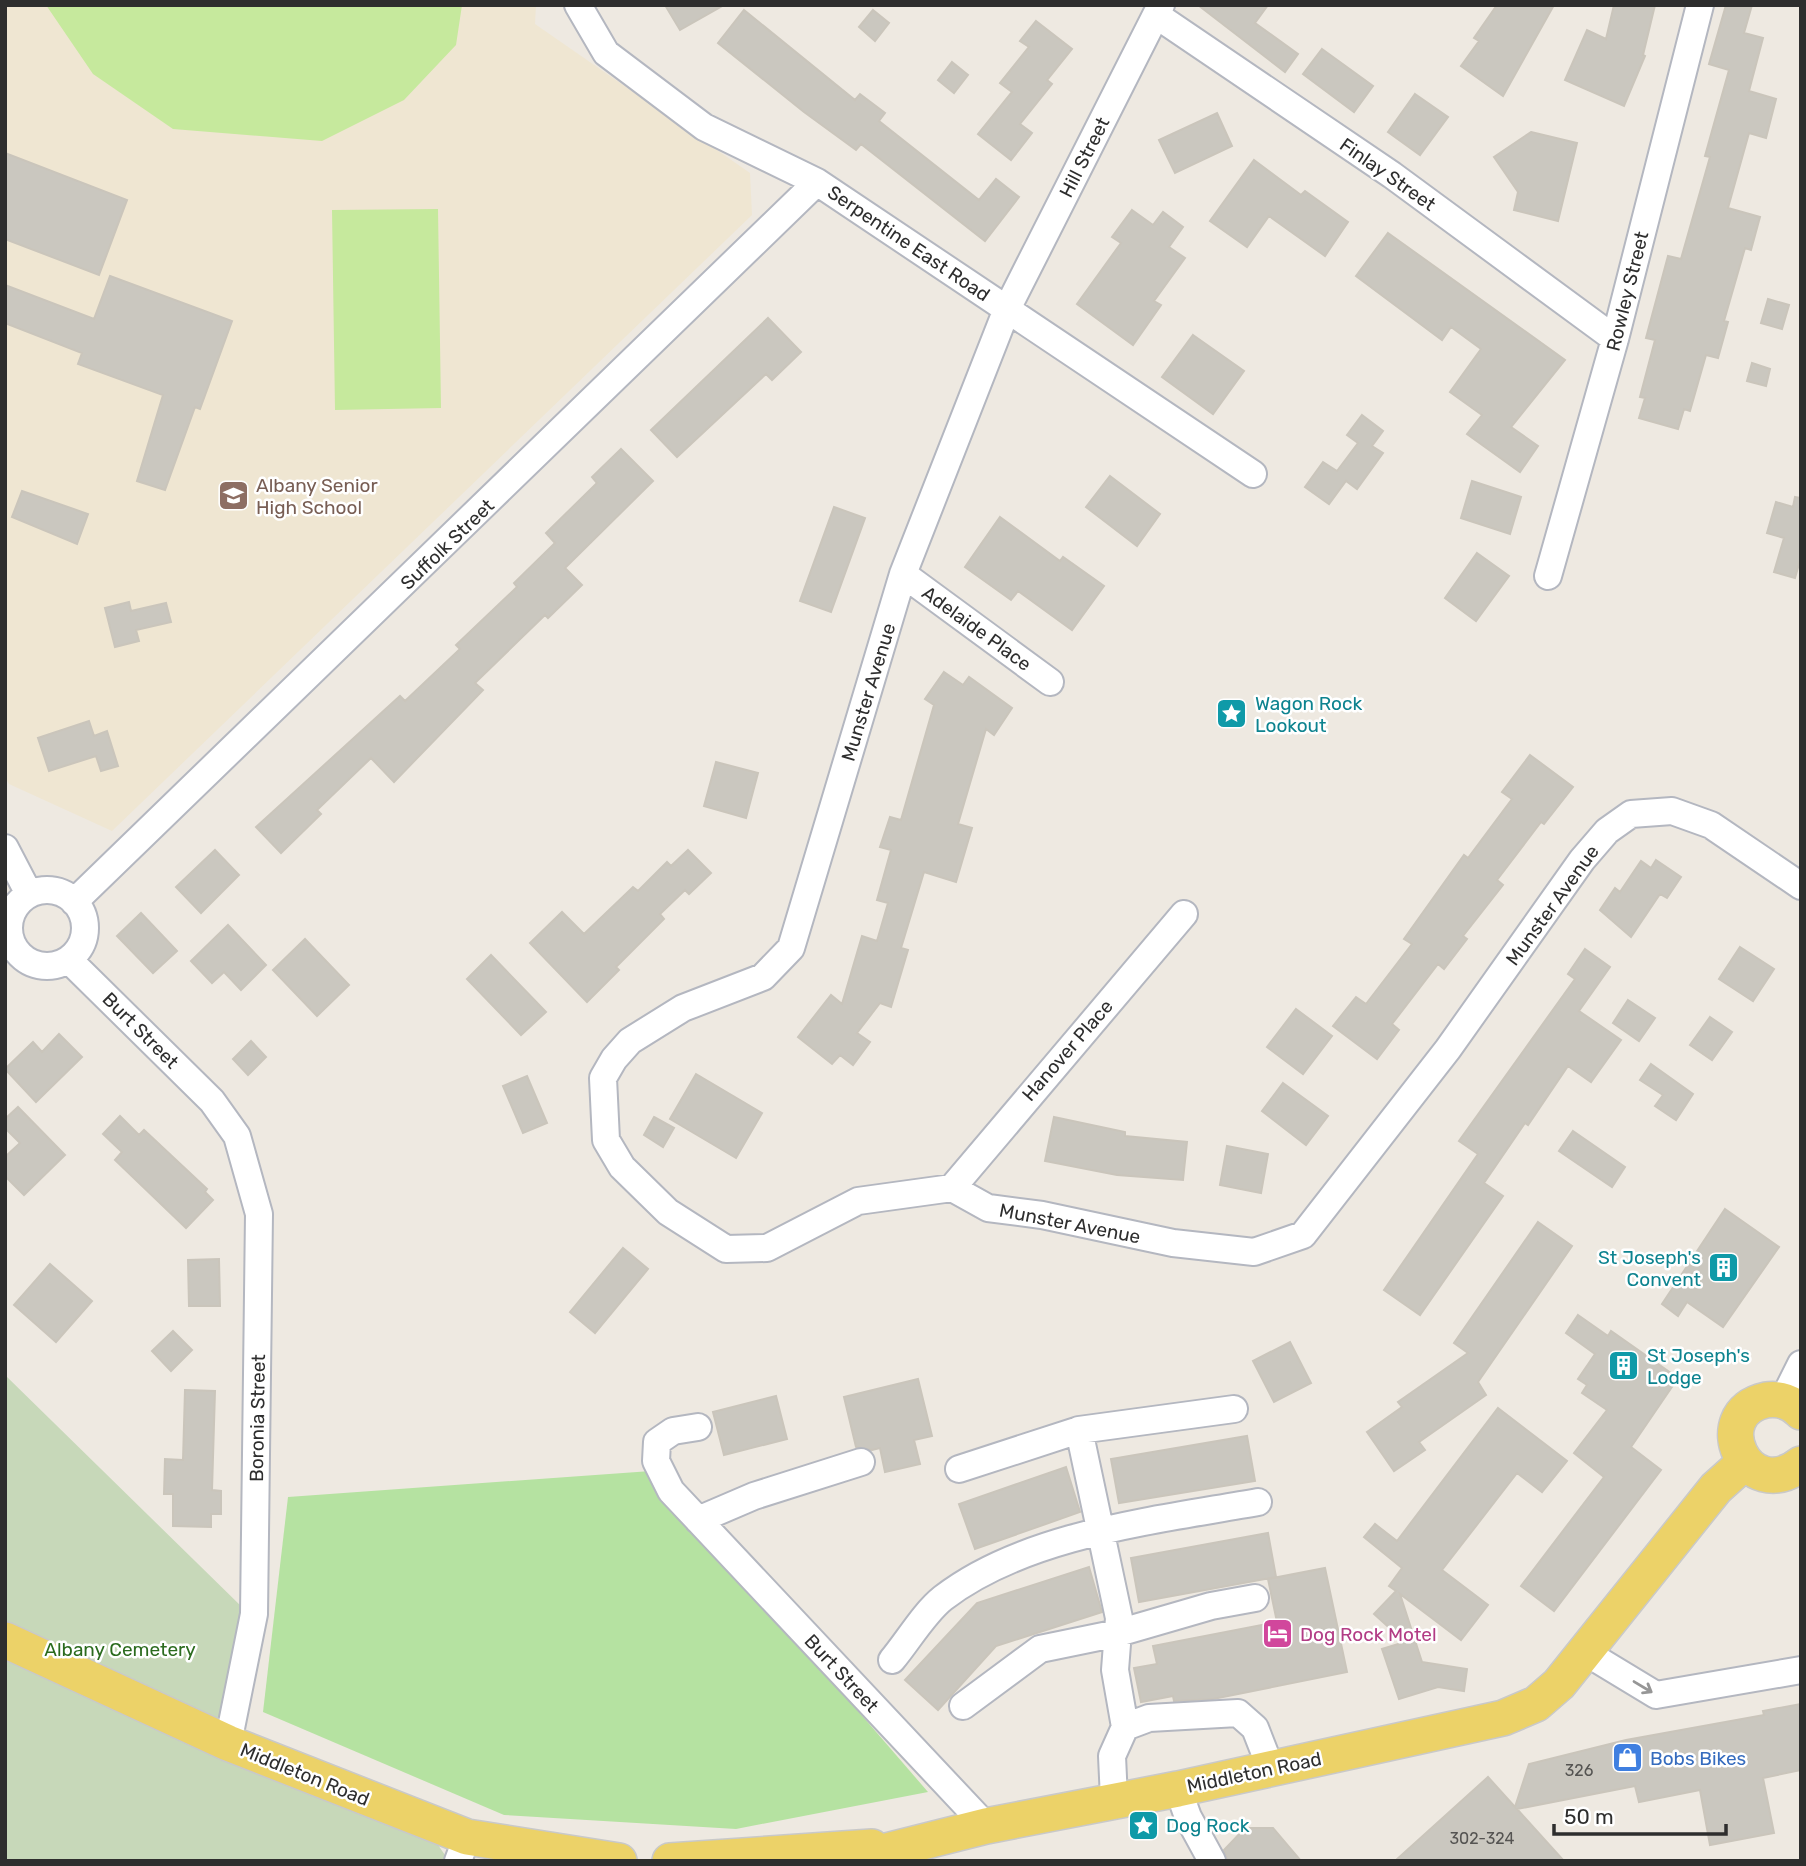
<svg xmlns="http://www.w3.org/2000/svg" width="1806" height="1866" viewBox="0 0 1806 1866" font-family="Rubik,sans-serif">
<rect width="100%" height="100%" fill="#eee9e1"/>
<path fill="#efe6d2" d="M5 5H536L535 24 750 173 752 215 112 831 9 784 5 777Z"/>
<path fill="#b5e2a1" d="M651 1471 928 1792 736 1829 504 1815 263 1712 288 1497Z"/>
<path fill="#c7d8b9" d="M5 1375 243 1608 216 1749 434 1839 449 1861H5Z"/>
<path fill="#c6e99d" d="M46 5H462L456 45 404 100 322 141 173 129 93 74Z
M438 209 441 408 335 410 332 210Z"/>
<path fill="#cac7bf" stroke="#cac5bb" stroke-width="2" d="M665 5H724L680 30Z
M1198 5H1268L1255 23 1298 54 1285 72Z
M1497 5H1554L1503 96 1461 66 1479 41 1474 38Z
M1614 5H1655L1643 55 1645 56 1624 106 1565 80 1587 30 1606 39Z
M1726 5H1752L1744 33 1763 38 1749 91 1776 99 1766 138 1749 133 1728 208 1760 217 1751 250 1745 248 1724 321 1728 322 1718 358 1706 355 1690 411 1684 409 1678 429 1639 418 1645 398 1640 397 1655 340 1646 338 1668 256 1681 259 1710 157 1705 156 1729 70 1709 64Z
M744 10 855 100 860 94 885 113 879 121 979 200 996 179 1019 197 985 241 861 144 856 150 804 112 718 43Z
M873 10 889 23 875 41 859 27Z
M1036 21 1072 49 1047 80 1052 84 1020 124 1032 133 1011 160 978 134 1012 92 1000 83 1029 47 1020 41Z
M1322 49 1373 86 1354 112 1303 74Z
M952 62 968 75 954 93 938 80Z
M1415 94 1448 117 1420 155 1388 132Z
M1217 113 1232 146 1175 173 1159 140Z
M1531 132 1577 143 1558 221 1514 210 1518 192 1494 157Z
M5 153 127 200 99 275 5 239Z
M1254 160 1301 195 1305 191 1348 222 1325 256 1269 216 1247 247 1210 221Z
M1132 210 1153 225 1163 212 1183 227 1169 247 1185 258 1154 301 1161 305 1133 345 1077 304 1121 243 1112 237Z
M1388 233 1565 360 1511 427 1538 446 1520 472 1467 434 1482 415 1450 392 1481 349 1451 327 1442 340 1356 276Z
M110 276 232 321 200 409 195 407 165 490 137 481 163 395 78 364 82 353 5 323V285L94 319Z
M1768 299 1789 305 1782 329 1761 323Z
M768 318 801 352 772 380 766 374 677 457 651 430Z
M1193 335 1244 371 1213 414 1162 377Z
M1752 363 1770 369 1766 386 1747 381Z
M1362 415 1383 431 1372 446 1383 453 1357 489 1346 481 1329 504 1305 487 1323 462 1337 471 1358 443 1347 435Z
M621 449 653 481 565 568 582 585 548 618 545 615 475 683 483 690 394 782 371 758 317 810 321 814 281 853 256 827 400 696 405 701 460 649 456 645 517 587 514 583 555 543 546 533 597 483 592 477Z
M1110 476 1160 514 1137 546 1086 507Z
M1472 481 1521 497 1510 534 1461 518Z
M22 491 88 514 77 544 12 517Z
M1795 497 1801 498V557L1795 578 1774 572 1784 538 1767 533 1776 502 1793 507Z
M834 507 865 518 831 612 800 601Z
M1000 517 1060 561 1063 557 1104 586 1072 630 1018 591 1011 600 965 567Z
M1477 553 1509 576 1476 621 1445 598Z
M129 602 131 611 166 603 171 622 136 630 139 641 115 647 105 608Z
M944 672 963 685 969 677 1012 708 994 735 986 729 958 824 972 828 956 882 924 872 901 948 908 950 891 1007 880 1003 857 1033 870 1042 853 1065 840 1055 832 1064 798 1037 831 995 842 1004 862 936 877 941 888 903 877 900 891 850 880 847 890 817 901 820 934 705 925 699Z
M89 721 94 736 107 731 118 766 101 771 96 756 49 771 38 738Z
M1530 755 1573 787 1544 824 1541 822 1497 880 1503 885 1463 936 1467 939 1444 969 1438 964 1392 1024 1399 1030 1377 1059 1333 1026 1356 997 1366 1004 1412 944 1404 939 1464 855 1468 858 1512 799 1502 792Z
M716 762 758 773 746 818 704 806Z
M215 850 239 875 201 913 176 887Z
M688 850 711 873 689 894 685 890 660 914 664 919 616 967 619 970 587 1002 530 943 562 912 584 934 633 887 638 891 667 862 671 866Z
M1656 860 1681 877 1667 898 1660 894 1631 937 1600 910 1615 888 1620 892 1641 861 1651 868Z
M141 913 177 951 153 973 117 936Z
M228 925 266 965 241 990 224 972 212 983 191 961Z
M305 939 349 985 317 1016 273 970Z
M1740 947 1774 969 1753 1001 1719 979Z
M1585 949 1610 967 1579 1011 1621 1040 1591 1082 1568 1066 1528 1125 1525 1123 1484 1183 1503 1196 1420 1315 1384 1290 1478 1154 1459 1141 1575 979 1568 974Z
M491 955 546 1012 521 1035 467 979Z
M1628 1000 1655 1018 1639 1041 1613 1023Z
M1296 1009 1332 1036 1303 1074 1267 1047Z
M1710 1017 1732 1032 1712 1060 1690 1045Z
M59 1034 82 1057 36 1102 5 1069 33 1042 42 1052Z
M251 1041 266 1057 248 1075 233 1059Z
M1651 1064 1693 1094 1676 1120 1655 1106 1663 1095 1640 1080Z
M696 1074 762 1113 736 1158 670 1119Z
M527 1076 547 1123 523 1133 503 1086Z
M1283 1083 1328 1116 1306 1145 1262 1111Z
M18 1107 65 1155 24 1195 5 1176V1157L20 1143 5 1128V1119Z
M120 1116 139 1135 144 1130 207 1189 205 1192 213 1200 186 1228 115 1160 122 1152 103 1134Z
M654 1117 674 1128 663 1147 644 1135Z
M1054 1117 1125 1132V1136L1187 1142 1183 1180 1117 1175 1045 1161Z
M1573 1131 1625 1167 1612 1187 1559 1151Z
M1227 1146 1268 1154 1261 1193 1220 1185Z
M1725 1209 1779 1247 1723 1327 1687 1302 1678 1316 1662 1304Z
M1538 1222 1572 1246 1478 1382 1486 1395 1419 1442 1425 1450 1394 1471 1367 1432 1402 1407 1398 1402 1468 1353 1454 1343Z
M623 1248 648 1269 595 1333 570 1312Z
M219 1259 220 1306H189L188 1260Z
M50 1264 92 1301 56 1342 14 1305Z
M1578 1315 1608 1336 1611 1331 1678 1378 1631 1447 1661 1470 1554 1611 1521 1586 1604 1477 1574 1453 1607 1410 1582 1393 1587 1385 1578 1379 1595 1354 1566 1333Z
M173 1331 192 1350 171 1371 152 1351Z
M1290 1342 1311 1383 1274 1402 1253 1361Z
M918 1379 932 1436 914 1440 920 1464 885 1472 880 1448 872 1450 856 1447 844 1397Z
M185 1390 215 1391 212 1490 221 1491V1514H211V1527L173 1526V1494H164L165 1459 183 1460Z
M776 1396 787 1439 724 1455 713 1412Z
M1498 1408 1567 1461 1542 1492 1517 1473 1442 1570 1488 1605 1461 1640 1400 1594 1422 1662 1467 1669 1464 1691 1438 1687 1399 1699 1382 1649 1405 1642 1374 1614 1396 1591 1389 1586 1402 1568 1364 1537 1375 1524 1397 1541Z
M1247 1436 1255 1481 1119 1503 1111 1459Z
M1066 1467 1080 1512 975 1549 959 1504Z
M1268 1533 1276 1577 1139 1602 1131 1558Z
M1089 1567 1102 1612 996 1646 938 1710 905 1680 977 1603Z
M1325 1568 1347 1672 1213 1699 1174 1701 1173 1696 1141 1702 1134 1668 1157 1664 1153 1646 1277 1622 1268 1579Z
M1801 1704V1770L1763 1778 1774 1833 1710 1845 1700 1790 1639 1802 1635 1786 1517 1809 1564 1861H1395L1488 1777 1515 1807 1529 1764 1626 1740 1764 1715 1763 1711Z
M1245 1828H1273L1301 1861H1228L1224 1850Z"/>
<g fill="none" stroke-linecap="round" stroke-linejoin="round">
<defs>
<path id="minor" d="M578 5 606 53 704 127 817 182 1253 474
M1161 5 1007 309 903 574 791 948 763 977 683 1008 630 1041 614 1059 603 1078 606 1140 622 1167 668 1212 726 1249 767 1248 858 1201 952 1188 988 1208 1042 1215 1173 1243 1254 1252 1303 1235 1448 1049 1582 860 1607 831 1631 814 1672 811 1711 825 1801 886
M1156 15 1392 175 1615 339
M903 574 1050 682
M1548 576 1615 339 1700 5
M5 848 29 894
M9 928a38 38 0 1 1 76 0a38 38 0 1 1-76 0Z
M74 902 817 182
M69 960 212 1101 237 1136 259 1214 254 1614 228 1743
M952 1188 1184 914
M1783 1400 1801 1364
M698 1427 673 1431 657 1442 656 1461 671 1491 986 1826
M1079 1430 1234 1409
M959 1469 1079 1430 1119 1618 1115 1670 1125 1727
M698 1520 754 1496 861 1462
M1585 1652 1656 1695 1801 1670
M892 1660C908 1641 924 1613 943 1598 1026 1534 1158 1520 1258 1502
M963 1706 1040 1649 1118 1633 1211 1606 1255 1598
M1178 1789 1188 1817 1212 1861
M1114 1799 1112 1756 1125 1727 1149 1718 1238 1713 1255 1728 1271 1769
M458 1861 467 1837"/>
<path id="major" d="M1801 1412C1792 1402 1779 1398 1766 1400 1705 1413 1746 1507 1801 1464
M5 1640 228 1743 467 1837 619 1861
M670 1861 872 1847
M847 1861 986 1826 1178 1789 1503 1718 1536 1704 1559 1684 1716 1488 1745 1462"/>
</defs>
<use href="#minor" stroke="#b4b7c0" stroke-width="30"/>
<use href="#major" stroke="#c9c9c9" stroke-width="38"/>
<use href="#minor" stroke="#fff" stroke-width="26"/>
<use href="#major" stroke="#ecd268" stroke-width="35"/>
</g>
<defs><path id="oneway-shaft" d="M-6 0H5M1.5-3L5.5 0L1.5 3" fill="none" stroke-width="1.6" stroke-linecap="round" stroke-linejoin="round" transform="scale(1.75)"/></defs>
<use stroke="#969696" href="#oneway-shaft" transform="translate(1643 1687) rotate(31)"/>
<defs>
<symbol id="school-square" viewBox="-11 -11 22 22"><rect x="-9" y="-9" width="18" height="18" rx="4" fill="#8d6e63" stroke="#fff"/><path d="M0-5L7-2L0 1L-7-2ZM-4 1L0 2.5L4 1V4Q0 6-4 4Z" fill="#fff"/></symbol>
<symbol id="sight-square" viewBox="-11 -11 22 22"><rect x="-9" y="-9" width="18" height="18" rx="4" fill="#0f9aa8" stroke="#fff"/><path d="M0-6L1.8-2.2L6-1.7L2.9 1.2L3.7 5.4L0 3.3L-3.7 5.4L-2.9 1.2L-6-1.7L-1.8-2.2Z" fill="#fff"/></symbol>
<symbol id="building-square" viewBox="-11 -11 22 22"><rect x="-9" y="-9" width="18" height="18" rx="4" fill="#0f9aa8" stroke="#fff"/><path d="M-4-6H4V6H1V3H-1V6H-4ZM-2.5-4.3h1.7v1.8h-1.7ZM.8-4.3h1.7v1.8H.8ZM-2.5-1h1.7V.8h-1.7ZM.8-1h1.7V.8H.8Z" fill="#fff"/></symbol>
<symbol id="hotel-square" viewBox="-11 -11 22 22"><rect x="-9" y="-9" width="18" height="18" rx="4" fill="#d1479c" stroke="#fff"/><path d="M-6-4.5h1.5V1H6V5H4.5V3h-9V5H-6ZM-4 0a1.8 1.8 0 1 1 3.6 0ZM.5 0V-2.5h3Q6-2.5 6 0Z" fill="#fff"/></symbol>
<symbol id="shop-square" viewBox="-11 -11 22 22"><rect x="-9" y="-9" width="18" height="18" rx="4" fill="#3f7fe0" stroke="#fff"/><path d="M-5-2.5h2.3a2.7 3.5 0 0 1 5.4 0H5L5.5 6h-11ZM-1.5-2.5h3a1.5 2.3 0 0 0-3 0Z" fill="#fff"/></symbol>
</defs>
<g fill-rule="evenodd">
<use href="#school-square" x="216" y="478" width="35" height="35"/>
<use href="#sight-square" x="1214" y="696" width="35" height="35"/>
<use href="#building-square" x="1706" y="1250" width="35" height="35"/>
<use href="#building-square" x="1606" y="1348" width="35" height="35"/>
<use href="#hotel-square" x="1260" y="1616" width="35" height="35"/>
<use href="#shop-square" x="1610" y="1740" width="35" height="35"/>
<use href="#sight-square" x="1126" y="1808" width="35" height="35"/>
</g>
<g text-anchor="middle" stroke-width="5" stroke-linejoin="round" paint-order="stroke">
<g font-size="16" fill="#555452">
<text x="1579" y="1776">326</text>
<text x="1482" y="1844">302-324</text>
</g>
<g font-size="19" fill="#2e2e2e" stroke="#fff">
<text transform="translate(1084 157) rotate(-63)" y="7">Hill Street</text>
<text transform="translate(1388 174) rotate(35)" y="7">Finlay Street</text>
<text transform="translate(909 243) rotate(34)" y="7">Serpentine East Road</text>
<text transform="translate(1627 291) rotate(-76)" y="7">Rowley Street</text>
<text transform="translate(447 544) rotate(-44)" y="7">Suffolk Street</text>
<text transform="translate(977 628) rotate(36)" y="7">Adelaide Place</text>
<text transform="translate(868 692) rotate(-73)" y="7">Munster Avenue</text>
<text transform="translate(1552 905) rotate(-54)" y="7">Munster Avenue</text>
<text transform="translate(141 1030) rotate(45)" y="7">Burt Street</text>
<text transform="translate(1067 1050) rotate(-49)" y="7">Hanover Place</text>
<text transform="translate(1070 1223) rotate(11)" y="7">Munster Avenue</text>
<text transform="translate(257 1418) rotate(-89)" y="7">Boronia Street</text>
<text transform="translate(842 1673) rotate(47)" y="7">Burt Street</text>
<text transform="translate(1254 1772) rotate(-12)" y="7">Middleton Road</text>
<text transform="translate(305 1774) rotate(22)" y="7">Middleton Road</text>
</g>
<g font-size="19" fill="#785e54" stroke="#fff" text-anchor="start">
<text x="256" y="492">Albany Senior<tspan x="256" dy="22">High School</tspan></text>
</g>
<g font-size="19" fill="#0d838f" stroke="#fff" text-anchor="start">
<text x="1255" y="710">Wagon Rock<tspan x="1255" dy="22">Lookout</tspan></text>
<text x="1701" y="1264" text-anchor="end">St Joseph's<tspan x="1701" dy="22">Convent</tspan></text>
<text x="1647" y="1362">St Joseph's<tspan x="1647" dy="22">Lodge</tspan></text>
<text x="1166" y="1832">Dog Rock</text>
</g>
<g font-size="19" fill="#b23c85" stroke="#fff" text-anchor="start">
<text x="1300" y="1641">Dog Rock Motel</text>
</g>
<g font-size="19" fill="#2b6b1e" stroke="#fff">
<text x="120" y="1656">Albany Cemetery</text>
</g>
<g font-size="19" fill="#366cbe" stroke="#fff" text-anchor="start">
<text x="1650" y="1765">Bobs Bikes</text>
</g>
</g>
<rect width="1806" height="1866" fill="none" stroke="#2e2e2e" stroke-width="14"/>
<path d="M1554 1824v10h172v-10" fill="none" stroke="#2e2e2e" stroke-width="3.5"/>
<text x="1564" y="1824" font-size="21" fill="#2e2e2e" stroke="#ffffff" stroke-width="5" paint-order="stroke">50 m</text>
</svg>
